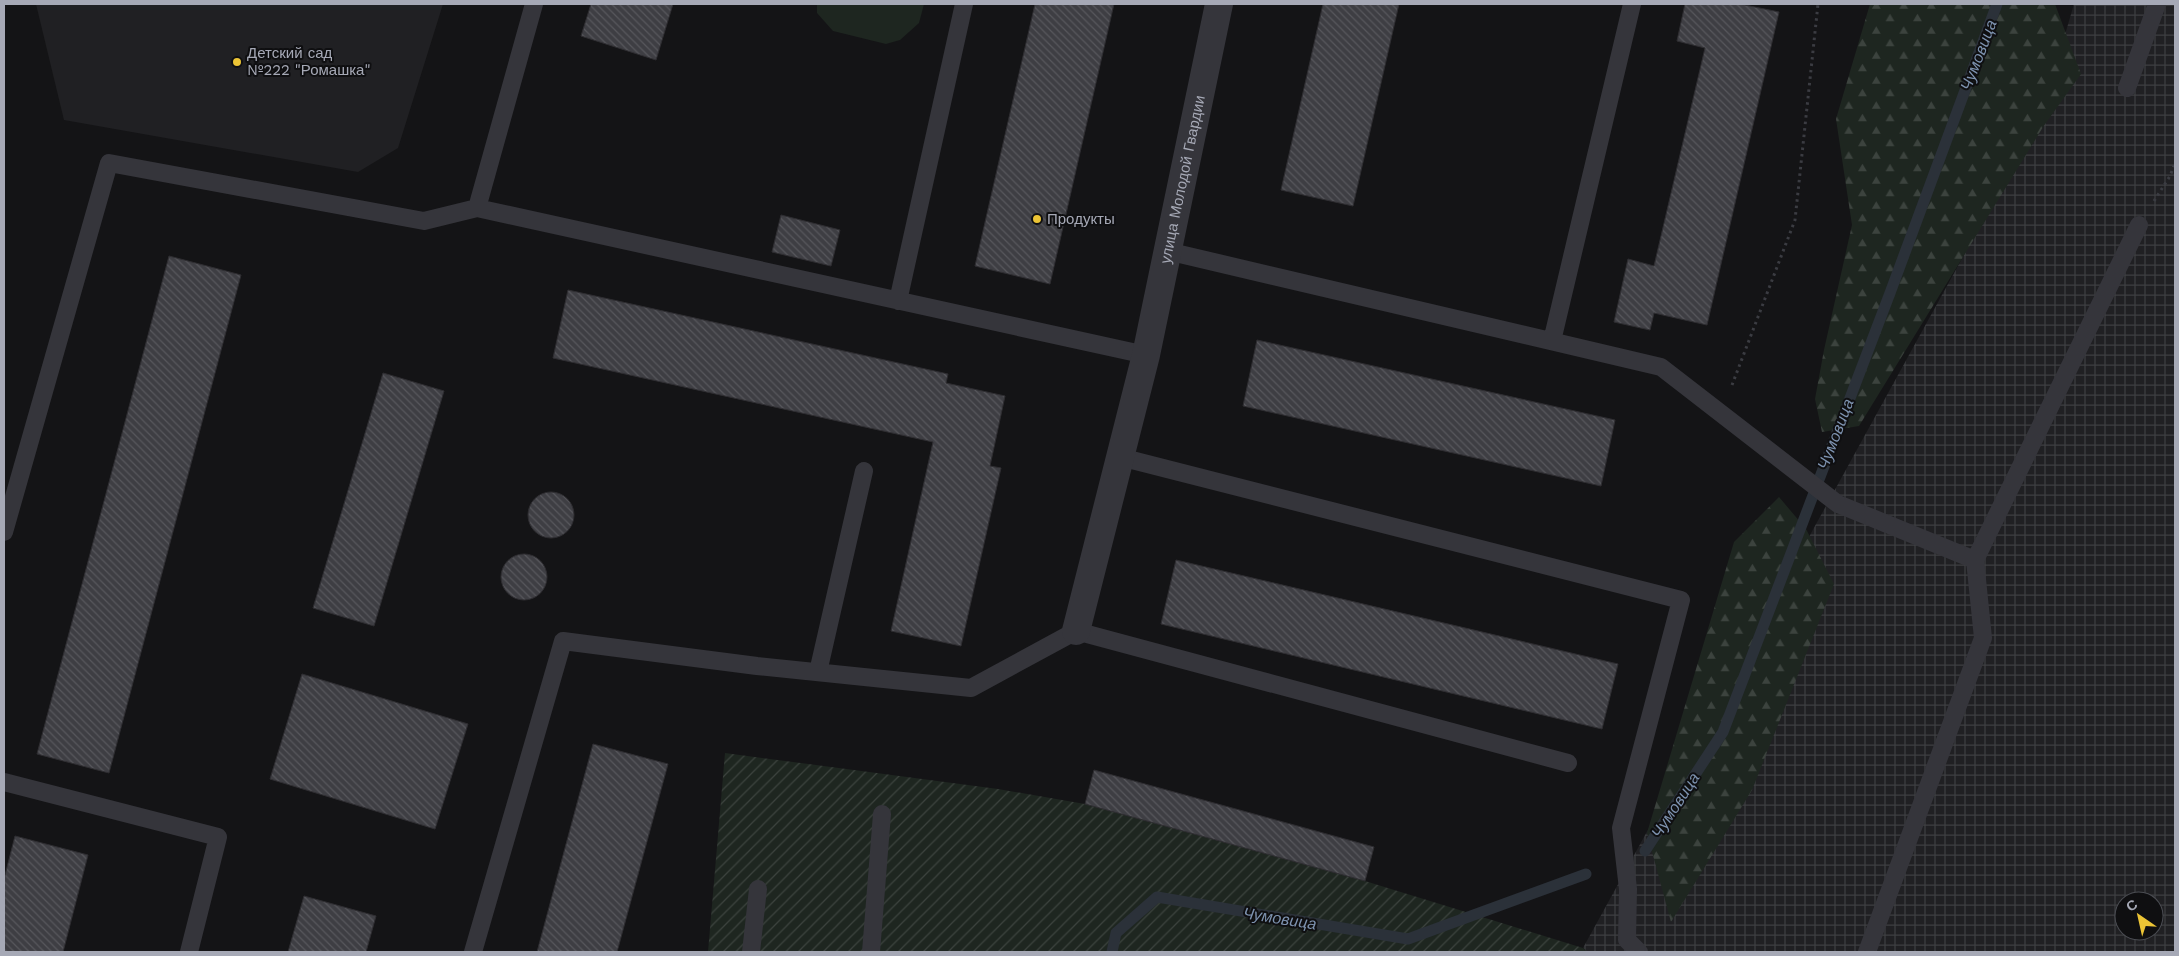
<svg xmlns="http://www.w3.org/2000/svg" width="2179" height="956" viewBox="0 0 2179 956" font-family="'Work Sans',sans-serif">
<defs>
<pattern id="industrial-grid" width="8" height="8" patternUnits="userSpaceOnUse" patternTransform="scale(1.25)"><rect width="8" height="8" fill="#202023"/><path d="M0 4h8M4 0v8" fill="none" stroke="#3d3e41"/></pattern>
<pattern id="forest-firs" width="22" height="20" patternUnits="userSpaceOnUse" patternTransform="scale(1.25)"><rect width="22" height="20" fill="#1e2620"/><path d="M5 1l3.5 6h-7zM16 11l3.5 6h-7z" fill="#3c433e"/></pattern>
<pattern id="garden-furrows" width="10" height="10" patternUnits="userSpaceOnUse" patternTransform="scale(1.25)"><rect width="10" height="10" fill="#1e2620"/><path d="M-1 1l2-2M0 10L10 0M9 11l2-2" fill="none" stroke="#3c433e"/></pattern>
<pattern id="building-back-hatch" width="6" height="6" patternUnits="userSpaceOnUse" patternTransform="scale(1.25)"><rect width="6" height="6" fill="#3e3e43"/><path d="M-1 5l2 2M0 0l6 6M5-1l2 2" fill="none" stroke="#57575c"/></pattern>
</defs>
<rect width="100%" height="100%" fill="#141416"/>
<path fill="#202023" d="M36 4H443L398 148 358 172 64 120Z"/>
<path fill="url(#industrial-grid)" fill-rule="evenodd" d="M2074 4H2175V952H1588L1583 948 2042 113ZM2124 901H2154V931H2124Z"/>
<path fill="url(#forest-firs)" d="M1870 4H2055L2081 74 2043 127 1859 426 1822 432 1815 399 1824 350 1852 225 1836 119Z
M1779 497 1806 529 1834 584 1752 790 1671 922 1647 833 1734 542Z"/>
<path fill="#1e2620" d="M817 4H924L919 23 900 40 886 44 833 31 817 13Z"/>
<path fill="url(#garden-furrows)" d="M725 753 998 789 1085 804 1365 881 1583 948 1588 952H708Z"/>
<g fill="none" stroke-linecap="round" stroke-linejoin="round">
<path stroke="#2b3139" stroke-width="11" d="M1645 851 1723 732 1890 293 1997 4
M1112 952 1116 933 1157 897 1408 939 1586 874"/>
</g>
<path fill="url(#building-back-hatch)" stroke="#2f2e32" d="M591 4H673L656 60 581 36Z
M1035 4H1114L1050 284 975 266Z
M1323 4H1399L1353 206 1281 190Z
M1685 4H1740L1779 12 1707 325 1654 313 1650 330 1614 322 1628 259 1654 266 1705 48 1677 41Z
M781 215 840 230 831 266 772 252Z
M169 256 241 275 109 773 37 754Z
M568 290 948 374 946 383 1005 396 990 466 1001 468 961 646 891 631 933 442 553 358Z
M1257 340 1615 420 1601 486 1243 406Z
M383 373 444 391 374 626 313 608Z
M528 515a23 23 0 1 1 46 0a23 23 0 1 1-46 0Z
M501 577a23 23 0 1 1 46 0a23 23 0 1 1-46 0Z
M1176 560 1618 664 1602 729 1161 624Z
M302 674 468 724 435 829 270 779Z
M593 744 668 764 617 952H537Z
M1094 770 1374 847 1365 881 1085 804Z
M15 836 88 855 63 952H4V879Z
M304 896 376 916 366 952H288Z"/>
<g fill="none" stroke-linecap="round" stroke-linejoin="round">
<path stroke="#3b3c42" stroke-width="3" stroke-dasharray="2.5 4" stroke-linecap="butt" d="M2154 201 2170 176 2175 163
M1732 385 1795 220 1818 4"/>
<path stroke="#35353b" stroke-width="18" d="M2127 88 2157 4
M477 208 534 4
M1167 251 1661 367 1838 504 1975 560
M898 301 964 4
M1552 341 1632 4
M1120 457 1681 600 1621 828 1628 889 1627 940 1639 952
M4 532 109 163 424 221 477 208 1146 355
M818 672 864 471
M4 782 218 837 189 952
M473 952 563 641 757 666 971 688 1076 631 1568 763
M751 952 758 889
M871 952 882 814
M1867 952 1983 638 1975 560 2139 225"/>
<path stroke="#35353b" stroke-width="28" id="s1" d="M1076 631 1146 355 1219 4"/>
</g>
<g fill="#ecc435" stroke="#0f0f11" stroke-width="2">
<circle cx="237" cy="62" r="5"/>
<circle cx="1037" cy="219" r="5"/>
</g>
<g text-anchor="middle" stroke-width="4" stroke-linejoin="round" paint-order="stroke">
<g font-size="15" fill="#a6a9b6" stroke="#0f0f11" text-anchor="start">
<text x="247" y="58">Детский сад<tspan x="247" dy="17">№222 "Ромашка"</tspan></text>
<text x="1047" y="224">Продукты</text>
</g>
<g font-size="15" fill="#a6a9b6" stroke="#0f0f11">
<text dy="5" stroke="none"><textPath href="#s1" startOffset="464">улица Молодой Гвардии</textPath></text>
</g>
<g font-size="16" font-style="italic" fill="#7e93b0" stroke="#0f0f11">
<text transform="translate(1978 55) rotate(-69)" y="6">Чумовица</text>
<text transform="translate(1835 434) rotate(-69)" y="6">Чумовица</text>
<text transform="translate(1675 805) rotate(-57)" y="6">Чумовица</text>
<text transform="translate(1280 918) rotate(9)" y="6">Чумовица</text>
</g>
</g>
<rect width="2179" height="956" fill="none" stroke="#a6a9b6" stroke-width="10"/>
<g transform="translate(2139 916) rotate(326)"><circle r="24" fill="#0f0f11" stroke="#4b4d53"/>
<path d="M0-4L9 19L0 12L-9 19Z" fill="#ecc435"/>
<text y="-8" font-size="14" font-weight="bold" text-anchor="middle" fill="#a6a9b6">С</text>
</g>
</svg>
